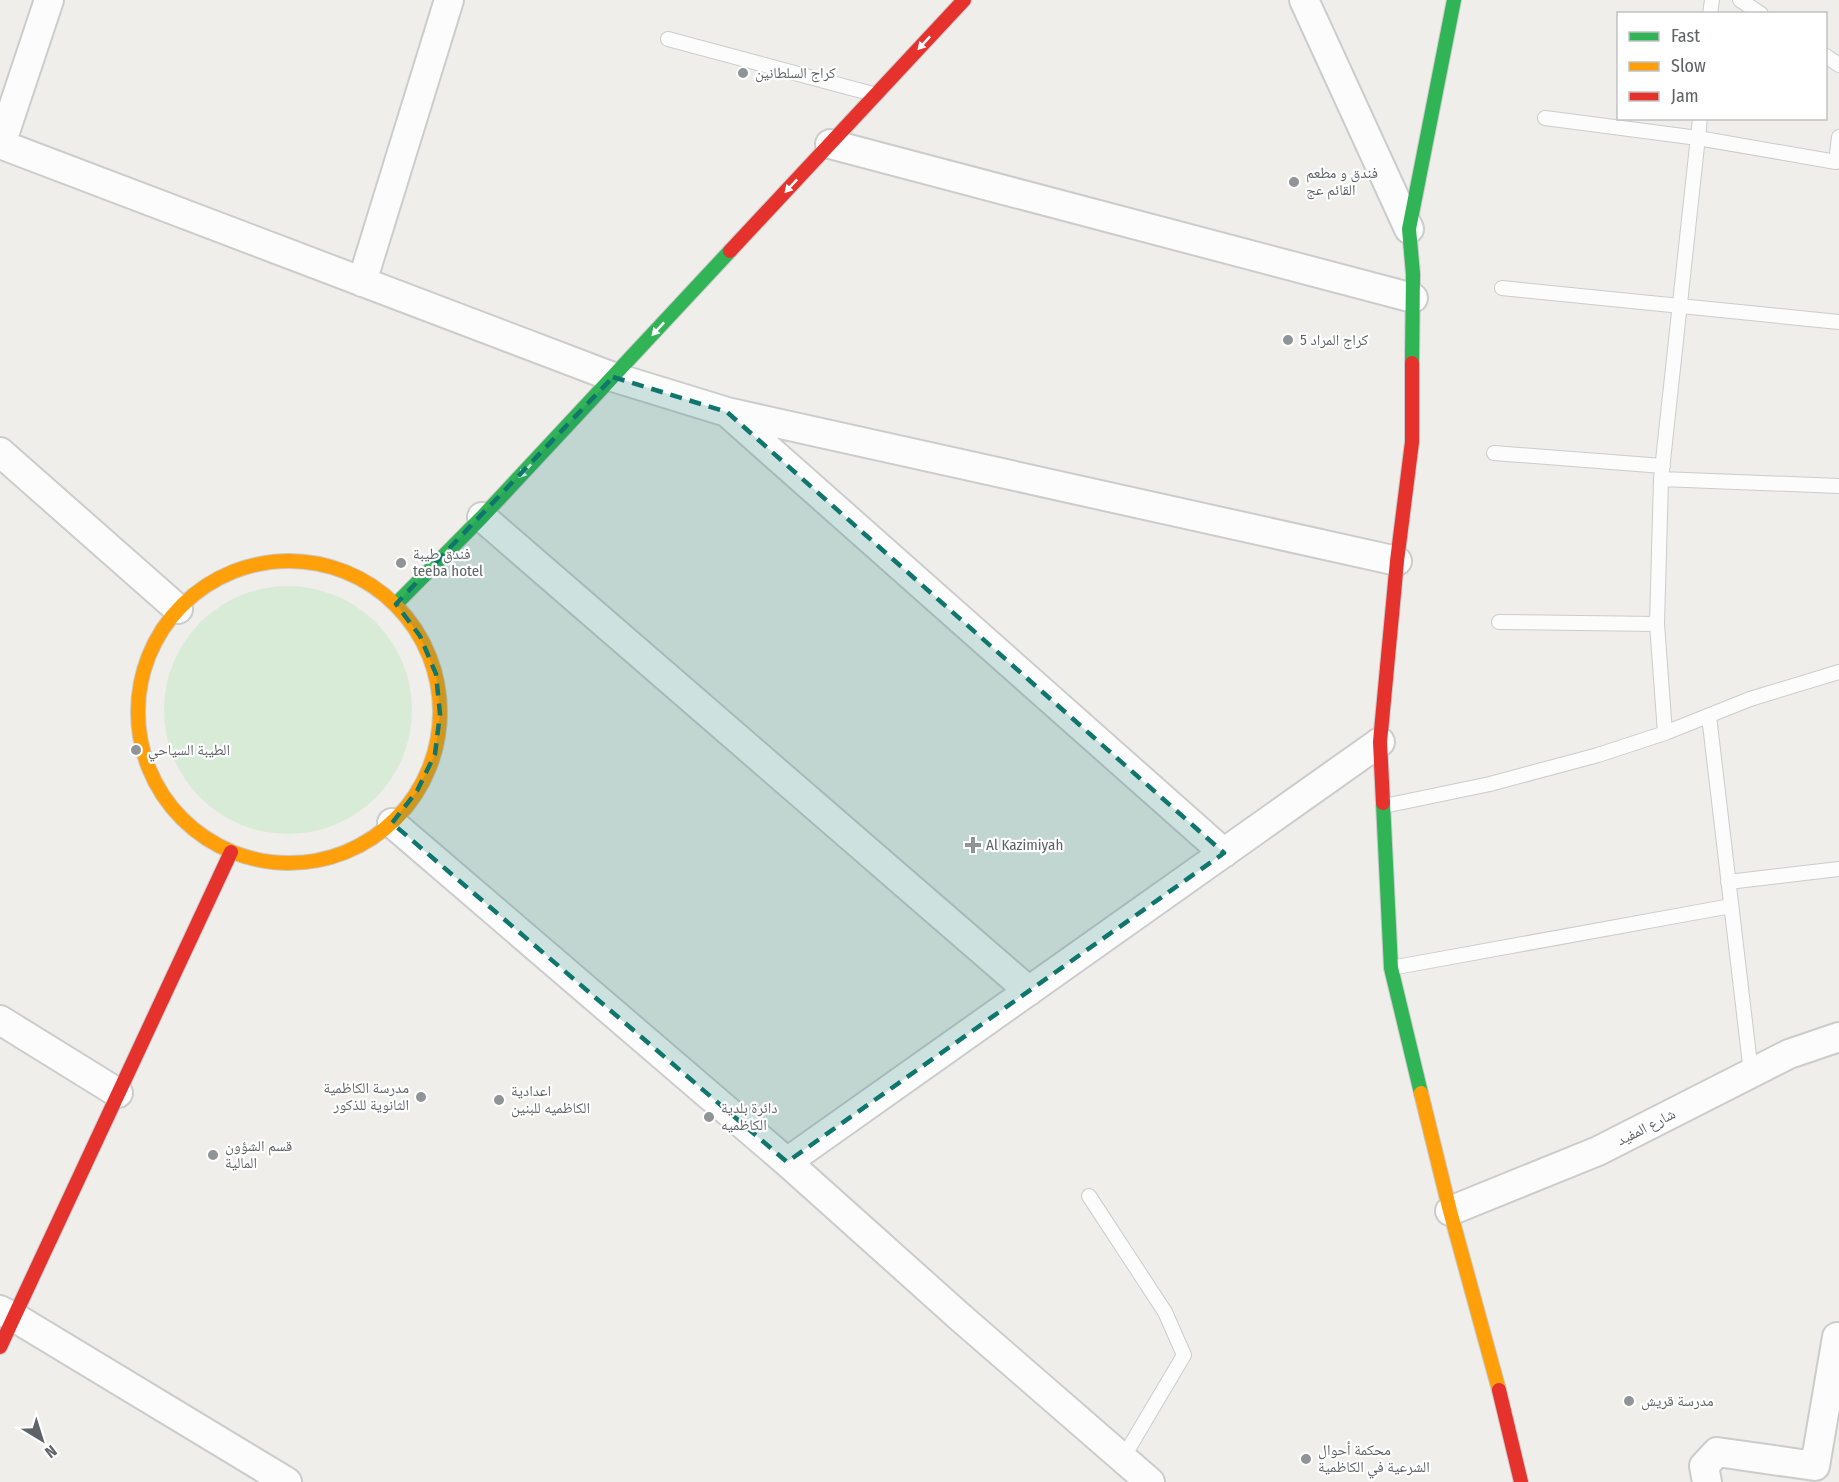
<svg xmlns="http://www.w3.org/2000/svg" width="1839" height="1482" viewBox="0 0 1839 1482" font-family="'Fira Sans Condensed','Noto Naskh Arabic',sans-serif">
<rect width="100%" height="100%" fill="#efeeea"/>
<path fill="#d8ebd6" d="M164 710a124 124 0 1 1 248 0a124 124 0 1 1-248 0Z"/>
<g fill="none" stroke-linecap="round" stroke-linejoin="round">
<defs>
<path id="lane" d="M1740 0 1761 14
M1710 14 1712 0
M668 39 873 94
M1826 56 1839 65
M1545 118 1698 138 1836 162 1839 137
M1502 288 1839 322
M1494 453 1663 466
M1661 479 1839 486
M1499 622 1657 624
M1709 716 1751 1073
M1665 733 1657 624 1661 479 1700 118
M1384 806 1490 784 1598 755 1665 733 1750 699 1839 672
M1728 882 1839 869
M1391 968 1731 906
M1089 1196 1165 1312 1184 1355 1123 1458"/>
<path id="street" d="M1304 0 1409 229
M0 144 613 377 727 412 1397 561
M1 144 49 0
M830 144 1413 298
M362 282 449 0
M729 414 1224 853
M0 452 178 609
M482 517 1029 991
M392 823 787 1162 960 1317 1150 1482
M0 1020 118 1093
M787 1162 1380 742
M1450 1211 1598 1151 1789 1054 1839 1037
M0 1310 14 1317 287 1482
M1707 1482 1704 1466 1717 1452 1815 1466 1837 1337 1839 1338"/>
<path id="fast" d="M1412 363 1413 274 1409 229 1454 0
M396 604 482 517 730 251
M1383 803 1391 968 1421 1093"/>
<path id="slow" d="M138 712a151 151 0 1 1 302 0a151 151 0 1 1-302 0Z
M1421 1093 1450 1211 1499 1390"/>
<path id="jam" d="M730 251 964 0
M1383 803 1380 742 1397 561 1412 442V363
M0 1347 231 852
M1499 1390 1521 1482"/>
</defs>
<use href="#lane" stroke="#cbcccc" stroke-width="16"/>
<use href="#street" stroke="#cbcccc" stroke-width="32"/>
<use href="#fast" stroke="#cacacb" stroke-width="16"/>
<use href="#slow" stroke="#cacacb" stroke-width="16"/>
<use href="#jam" stroke="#cacacb" stroke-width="16"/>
<use href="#lane" stroke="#fdfcfc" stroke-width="14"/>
<use href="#street" stroke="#fdfcfc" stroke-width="28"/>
<use href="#fast" stroke="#30b455" stroke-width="14"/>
<use href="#slow" stroke="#ff9f0a" stroke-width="14"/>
<use href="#jam" stroke="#e5322d" stroke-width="14"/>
</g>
<defs><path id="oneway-solid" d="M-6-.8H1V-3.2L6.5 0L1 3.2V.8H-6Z" transform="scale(1.5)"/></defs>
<g fill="#fff">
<use href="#oneway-solid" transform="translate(924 43) rotate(133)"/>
<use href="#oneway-solid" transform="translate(791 186) rotate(133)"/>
<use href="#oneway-solid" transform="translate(658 329) rotate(133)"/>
<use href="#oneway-solid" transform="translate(525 471) rotate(133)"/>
</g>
<path fill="#0f766e" fill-opacity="0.2" stroke="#0f766e" stroke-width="4.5" stroke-dasharray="12 8" stroke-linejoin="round" d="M613 377 727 412 1224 853 787 1162 392 823 417 791 435 754 440 714 436 674 420 636 396 604Z"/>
<g fill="#919496" stroke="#fff" stroke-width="2">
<circle cx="743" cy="73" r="6"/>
<circle cx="1294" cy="182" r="6"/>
<circle cx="1288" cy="340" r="6"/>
<circle cx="401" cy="563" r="6"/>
<circle cx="136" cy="750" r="6"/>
<path d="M970 836h6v6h6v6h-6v6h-6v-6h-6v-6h6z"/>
<circle cx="421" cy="1097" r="6"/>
<circle cx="499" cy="1100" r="6"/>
<circle cx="709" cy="1117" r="6"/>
<circle cx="213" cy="1155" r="6"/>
<circle cx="1629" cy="1401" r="6"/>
<circle cx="1306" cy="1459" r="6"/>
</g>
<g text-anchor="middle" stroke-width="4.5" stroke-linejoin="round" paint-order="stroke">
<g font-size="15" fill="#5f6368" stroke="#fff" text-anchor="start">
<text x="755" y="78">كراج السلطانين</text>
<text x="1306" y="178">فندق و مطعم<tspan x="1306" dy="17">القائم عج</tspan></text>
<text x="1300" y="345">كراج المراد 5</text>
<text x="413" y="559">فندق طيبة<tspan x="413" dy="17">teeba hotel</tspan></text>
<text x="148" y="755">الطيبة السياحي</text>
<text x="986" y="850">Al Kazimiyah</text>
<text x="409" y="1093" text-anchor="end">مدرسة الكاظمية<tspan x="409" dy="17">الثانوية للذكور</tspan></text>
<text x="511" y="1096">اعدادية<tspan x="511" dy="17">الكاظميه للبنين</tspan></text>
<text x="721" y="1113">دائرة بلدية<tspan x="721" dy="17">الكاظميه</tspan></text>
<text x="225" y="1151">قسم الشؤون<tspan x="225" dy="17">المالية</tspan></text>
<text x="1641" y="1406">مدرسة قريش</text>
<text x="1318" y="1455">محكمة أحوال<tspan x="1318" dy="17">الشرعية في الكاظمية</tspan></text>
</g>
<g font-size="15" fill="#5f6368" stroke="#fff">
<text transform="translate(1646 1127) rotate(-27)" y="5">شارع المفيد</text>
</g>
</g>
<rect x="1617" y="12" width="210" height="108" fill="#ffffff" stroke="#bfc1c3" stroke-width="1.5"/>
<rect x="1629" y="32" width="30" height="9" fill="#30b455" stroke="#bfc1c3" stroke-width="1.5"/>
<text x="1671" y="42" font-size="18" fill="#5f6368">Fast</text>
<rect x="1629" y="62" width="30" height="9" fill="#ff9f0a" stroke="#bfc1c3" stroke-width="1.5"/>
<text x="1671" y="72" font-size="18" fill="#5f6368">Slow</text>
<rect x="1629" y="92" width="30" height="9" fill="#e5322d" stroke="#bfc1c3" stroke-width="1.5"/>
<text x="1671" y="102" font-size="18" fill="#5f6368">Jam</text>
<g transform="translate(42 1440) rotate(142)" stroke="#ffffff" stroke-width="4.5" paint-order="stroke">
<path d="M0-4.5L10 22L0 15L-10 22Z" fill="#5f6368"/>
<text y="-9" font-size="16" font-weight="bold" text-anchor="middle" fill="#5f6368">N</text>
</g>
</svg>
